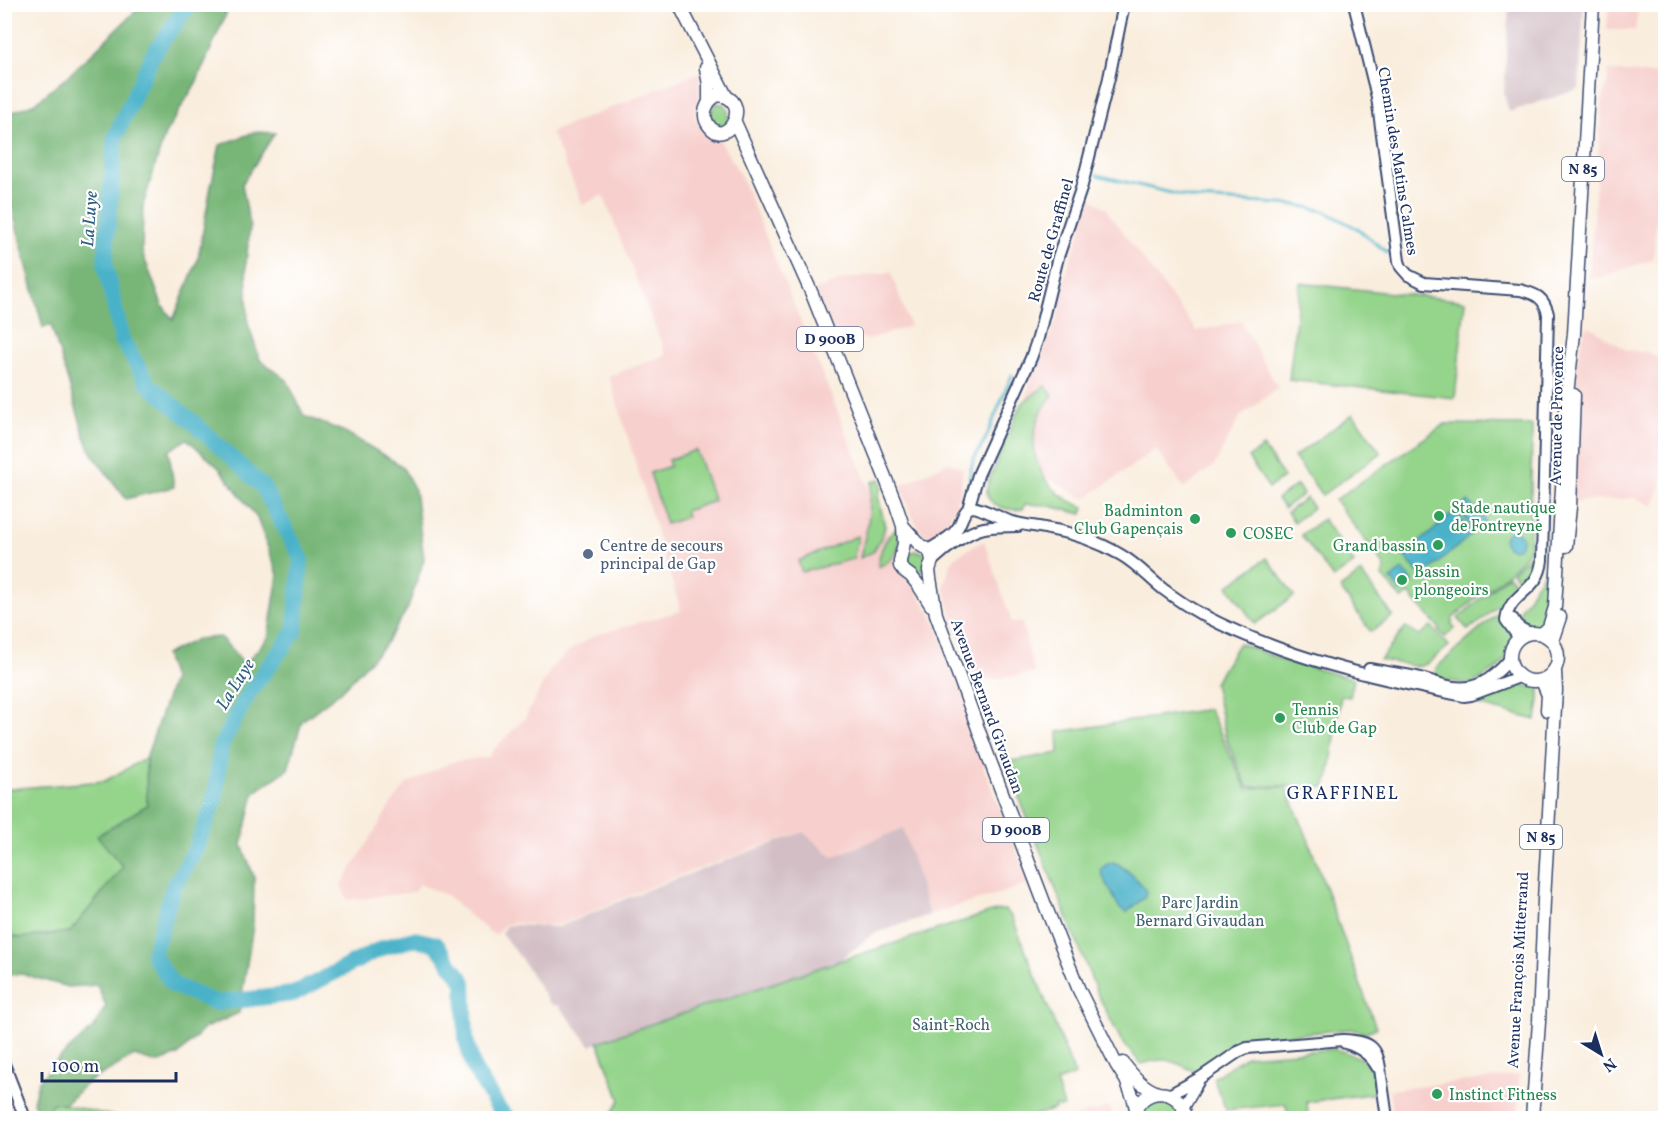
<svg xmlns="http://www.w3.org/2000/svg" width="1670" height="1123" viewBox="0 0 1670 1123" font-family="Vollkorn,serif">
<rect width="100%" height="100%" fill="#fff"/>
<filter id="ink" filterUnits="userSpaceOnUse"><feTurbulence type="fractalNoise" baseFrequency=".0167" numOctaves="2"/><feDisplacementMap in="SourceGraphic" scale="12" xChannelSelector="R" yChannelSelector="G"/><feConvolveMatrix kernelMatrix="1 2 1 2 8 2 1 2 1" color-interpolation-filters="sRGB"/></filter>
<filter id="wash" filterUnits="userSpaceOnUse"><feTurbulence type="fractalNoise" baseFrequency=".008" numOctaves="4" result="noise"/><feDisplacementMap in="SourceGraphic" scale="24" xChannelSelector="R" yChannelSelector="G"/><feGaussianBlur stdDeviation="1.35" result="paint"/><feColorMatrix in="noise" values="0 0 0 0 0 0 0 0 0 0 0 0 0 0 0 0 0 1.4 0 .05"/><feComposite in="paint" operator="in"/></filter>
<g filter="url(#wash)">
<rect width="100%" height="100%" fill="#f9eddd"/>
<path fill="#f7d0ce" d="M1609 5H1639L1635 30H1607Z
M1608 71 1665 75V174L1660 176 1653 259 1599 278H1589L1602 102 1607 83Z
M700 72 699 98 694 117 719 139 741 176 907 581 912 584 936 623 989 765 983 767 1030 884 929 915 903 828 833 857 803 832 784 838 664 881 559 925 513 923 504 925 495 936 466 913 448 896 419 884 414 892 348 900 341 886 392 803 407 784 451 762 489 757 494 749 525 718 551 668 569 651 595 635 681 611 609 376 666 355 603 195 583 205 551 132Z
M1091 198 1107 209 1108 212 1197 331 1241 321 1278 388 1240 417 1214 466 1184 488 1156 449 1085 499 1008 455 1033 373 1057 320 1066 273Z
M891 272 910 326 867 340 854 335 836 341 815 290 844 279Z
M1589 326 1626 350 1647 352 1665 361V471L1654 506 1634 498 1571 502 1577 358 1585 330Z
M949 462 963 469 960 493 945 530 935 536 929 537 920 531 909 509 901 485Z
M984 541 1012 623 1022 622 1034 673 976 682 952 618 944 586 950 565 954 559 961 553Z
M1519 1075 1518 1118H1393L1389 1090Z
M1108 1107 1115 1118H1070Z"/>
<path fill="#d2bec4" d="M1509 5H1584L1579 89 1509 112 1504 94Z
M903 828 929 915 873 934 839 961 598 1042 591 1046 559 1006 550 1004 520 957 501 933 506 926 514 925 558 927 654 887 803 832 833 857Z"/>
<path fill="#94d48b" stroke="#588274" stroke-width="1.5" d="M717 103 725 105 728 110V122L721 127C710 123 708 111 717 103Z
M1300 283 1465 301 1455 398 1289 380Z
M1045 386 1053 395C1018 435 1033 490 1084 507L1082 514 1046 505 1025 504 1023 509C1011 511 988 508 987 492 986 489 988 486 988 483L1021 404Z
M1353 414 1381 453 1322 495 1294 457Z
M1445 424 1532 425 1530 547C1523 563 1501 578 1488 590L1486 589 1452 619 1453 621 1451 623 1455 628 1445 637 1439 631 1440 629 1409 594 1402 599 1382 576 1385 570 1383 564 1335 500Z
M1263 447 1284 477 1269 488 1248 458Z
M696 450 714 501 685 511 687 517 666 524 650 473 670 466 668 460Z
M880 479 882 487 878 496 885 527 880 540 873 552 860 558 868 524 872 482Z
M1297 485 1303 494 1284 508 1277 499Z
M1306 498 1313 508 1294 522 1287 512Z
M1323 519 1354 563 1333 578 1301 535Z
M897 529C903 547 896 560 878 567 879 553 885 536 897 529Z
M857 536 858 539 853 559 802 572 798 561Z
M1533 550C1532 565 1534 573 1522 584L1512 572 1528 557Z
M907 561a10 10 0 1 1 20 0a10 10 0 1 1-20 0Z
M1267 558 1294 596 1255 624 1228 586Z
M1547 567 1553 568C1552 576 1550 585 1549 593 1548 607 1549 621 1538 631H1532L1519 623C1517 614 1519 607 1526 601Z
M1361 573 1393 616 1371 632 1340 588Z
M1508 575 1519 587 1475 626 1474 625 1468 630 1458 618Z
M1505 607 1514 638 1508 650 1507 657 1497 669 1472 684 1440 680 1435 675 1436 668Z
M1431 626 1449 646 1428 663 1421 666H1414L1380 660 1406 627 1419 636Z
M1239 643 1277 658 1354 679 1350 697 1341 696 1329 777 1325 787 1301 789 1287 786 1247 787 1226 738 1214 683Z
M1516 682 1526 686 1539 687V700L1536 720 1470 703V698Z
M1209 709 1247 790 1263 787H1286L1308 839 1376 1028 1364 1033 1351 1029 1246 1039 1234 1043 1194 1071C1169 1059 1167 1057 1141 1064L1121 1040 1098 995 1005 762 1059 753 1058 732Z
M146 758 147 805 123 867 70 932 19 938 5 933 4 782 8 789 105 781Z
M998 910H1005L1012 917 1075 1075 1056 1082 1064 1107 1059 1108 1058 1106 1054 1107 1055 1109 1026 1118H609L620 1100 598 1042 839 961Z
M1335 1049C1366 1059 1371 1059 1377 1093L1307 1102 1308 1118H1288L1286 1104 1226 1110 1213 1078 1246 1056Z
M1158 1100C1170 1100 1178 1106 1180 1118H1141C1142 1108 1148 1103 1158 1100Z
M53 1102 122 1118H42L41 1117Z"/>
<path fill="#77b677" stroke="#49726a" stroke-width="1.5" d="M142 5H230L196 83 165 134 143 205 142 252 162 305 173 320 198 259 210 191 220 145 255 132 275 133 242 184 250 227 246 262 248 324 260 360 287 380 304 416 345 432 402 466 415 490 424 559 408 608 384 646 340 692 302 721 288 769 254 793 242 845 254 877 253 926 239 1013 205 1028 178 1055 157 1063 134 1056 88 1082 64 1105 53 1103 41 1117 33 1102 38 1082 55 1062 93 1028 106 1006 97 985 68 987 22 974 5 975V933L19 938 70 932 123 867 97 836 147 805 146 758 173 679 165 655 197 639 220 637 245 664 268 638 278 575 257 518 220 469 187 439 169 451 174 487 126 499 92 454 84 434 51 325 43 328 5 182V115L35 103 67 77Z"/>
<path fill="#4ab2c9" stroke="#327094" stroke-width="1.5" d="M1468 501 1485 521 1475 530 1458 510Z
M1454 512 1473 533 1422 577 1404 556Z
M1504 540a9 9 0 1 1 18 0a9 9 0 1 1-18 0Z
M1402 569 1413 582 1401 592 1391 579Z
M1112 862C1121 863 1143 883 1146 892L1145 897 1127 912 1120 909 1102 875 1101 869 1104 866Z"/>
<g fill="none" stroke-linecap="round" stroke-linejoin="round">
<path stroke="#4ab2c9" stroke-width="3" d="M1097 175 1196 199 1297 205 1324 211 1358 229 1388 253
M969 478 973 461 986 438 1012 375"/>
<path stroke="#4ab2c9" stroke-width="16" d="M189 4 153 54 115 137 105 263 122 340 149 385 193 422 263 487 301 558 295 631 249 693 221 745 215 799 196 848 173 888 153 955 173 985 216 1003 293 994 382 948 414 939 436 944 464 982 466 1040 474 1069 499 1109 508 1118"/>
</g>
</g>
<g filter="url(#ink)">
<g fill="none" stroke-linecap="round" stroke-linejoin="round">
<defs>
<path id="secondary" d="M1354 4 1377 97 1399 261 1401 267 1408 275 1424 283 1520 290C1536 294 1544 297 1548 314L1542 560C1539 593 1509 592 1506 620L1519 638
M968 509 978 475 1031 358 1038 338 1058 257 1081 189 1109 78 1124 4
M928 550C938 544 950 538 957 529 962 522 963 510 971 507 977 506 1001 518 1009 521 1022 525 1035 526 1049 529 1074 533 1099 542 1121 555 1137 564 1149 578 1163 589 1175 598 1188 607 1201 614 1283 658 1374 678 1464 696L1471 695 1519 677
M932 561C945 549 968 531 984 528 995 526 1007 526 1018 526
M1513 619C1516 627 1523 630 1531 633
M1369 669C1386 672 1404 674 1421 678 1429 680 1436 683 1444 685 1474 693 1491 681 1510 659
M1345 1043C1359 1047 1370 1054 1377 1067
M4 1064 25 1118
M1169 1095 1200 1078 1238 1052 1247 1048 1343 1040C1373 1041 1378 1048 1381 1076 1383 1090 1385 1104 1387 1118
M1183 1108 1198 1082"/>
<path id="primary" d="M679 4 726 96
M706 68 709 85V102
M718 95C754 98 728 149 710 127 700 115 706 101 718 95Z
M735 122 812 294 895 502 903 526 904 543 900 561V566L903 570 911 576 919 586 931 605
M903 526 920 545 928 550 931 555 932 561 929 570 930 578 936 614 987 753 1045 905 1079 990 1116 1064 1126 1080 1134 1100 1136 1109
M1566 546 1570 507 1574 395
M1510 657a24 24 0 1 1 48 0a24 24 0 1 1-48 0Z
M1542 634 1549 627 1555 607 1564 455 1565 411 1574 334 1593 4
M1552 641 1560 617
M1542 681 1548 695 1547 710
M1123 1063C1133 1076 1142 1087 1158 1093
M1134 1118C1138 1085 1182 1085 1186 1118
M1532 1118 1539 1022 1544 900 1556 690 1555 671"/>
</defs>
<use href="#secondary" stroke="#3c4c71" stroke-width="14"/>
<use href="#primary" stroke="#3c4c71" stroke-width="15"/>
<use href="#secondary" stroke="#fff" stroke-width="10"/>
<use href="#primary" stroke="#fff" stroke-width="12"/>
</g>
</g>
<g fill="#2e9e5b" stroke="#fff" stroke-width="2">
<circle cx="1439" cy="516" r="6"/>
<circle cx="1195" cy="519" r="6"/>
<circle cx="1231" cy="533" r="6"/>
<circle cx="1438" cy="545" r="6"/>
<circle cx="1402" cy="580" r="6"/>
<circle cx="1280" cy="718" r="6"/>
<circle cx="1437" cy="1094" r="6"/>
</g>
<circle fill="#5c6f8a" stroke="#fff" stroke-width="2" cx="588" cy="554" r="6"/>
<g text-anchor="middle" stroke-width="4.5" stroke-linejoin="round" paint-order="stroke">
<g fill="#fff" stroke="#5f6d8e" stroke-width="1.5">
<rect x="1562" y="157" width="42" height="24" rx="4.5"/>
<rect x="797" y="327" width="66" height="24" rx="4.5"/>
<rect x="983" y="818" width="66" height="24" rx="4.5"/>
<rect x="1520" y="825" width="42" height="24" rx="4.5"/>
</g>
<g font-size="15" font-weight="bold" fill="#1b2f5e">
<text x="1583" y="174">N 85</text>
<text x="830" y="344">D 900B</text>
<text x="1016" y="835">D 900B</text>
<text x="1541" y="842">N 85</text>
</g>
<g font-size="16" fill="#1b2f5e" stroke="#fff">
<text transform="translate(1399 161) rotate(81)" y="6">Chemin des Matins Calmes</text>
<text transform="translate(1050 240) rotate(-74)" y="6">Route de Graffinel</text>
<text transform="translate(1556 416) rotate(-89)" y="6">Avenue de Provence</text>
<text transform="translate(988 706) rotate(70)" y="6">Avenue Bernard Givaudan</text>
<text transform="translate(1517 970) rotate(-87)" y="6">Avenue François Mitterrand</text>
</g>
<g font-size="16" fill="#27864d" stroke="#fff" text-anchor="start">
<text x="1451" y="513">Stade nautique<tspan x="1451" dy="18">de Fontreyne</tspan></text>
<text x="1183" y="516" text-anchor="end">Badminton<tspan x="1183" dy="18">Club Gapençais</tspan></text>
<text x="1243" y="539">COSEC</text>
<text x="1426" y="551" text-anchor="end">Grand bassin</text>
<text x="1414" y="577">Bassin<tspan x="1414" dy="18">plongeoirs</tspan></text>
<text x="1292" y="715">Tennis<tspan x="1292" dy="18">Club de Gap</tspan></text>
<text x="1449" y="1100">Instinct Fitness</text>
</g>
<g font-size="16" fill="#4e5e75" stroke="#fff" text-anchor="start">
<text x="600" y="551">Centre de secours<tspan x="600" dy="18">principal de Gap</tspan></text>
</g>
<g font-size="16" fill="#3f616c" stroke="#fff">
<text x="1200" y="908">Parc Jardin<tspan x="1200" dy="18">Bernard Givaudan</tspan></text>
<text x="951" y="1030">Saint-Roch</text>
</g>
<g font-size="18" font-style="italic" fill="#2b5d83" stroke="#fff">
<text transform="translate(89 219) rotate(-86)" y="6">La Luye</text>
<text transform="translate(235 684) rotate(-58)" y="6">La Luye</text>
</g>
<g font-size="18" letter-spacing="1.5" fill="#1b2f5e" stroke="#fff">
<text x="1343" y="799">GRAFFINEL</text>
</g>
</g>
<rect width="1670" height="1123" fill="none" stroke="#fff" stroke-width="24"/>
<g transform="translate(1601 1054) rotate(142)" stroke="#ffffff" stroke-width="4.5" paint-order="stroke">
<path d="M0-4.5L10 22L0 15L-10 22Z" fill="#1b2f5e"/>
<text y="-9" font-size="16" font-weight="bold" text-anchor="middle" fill="#1b2f5e">N</text>
</g>
<path d="M42 1072v9h134v-9" fill="none" stroke="#1b2f5e" stroke-width="3"/>
<text x="51" y="1072" font-size="18" fill="#1b2f5e" stroke="#ffffff" stroke-width="4.5" paint-order="stroke">100 m</text>
</svg>
